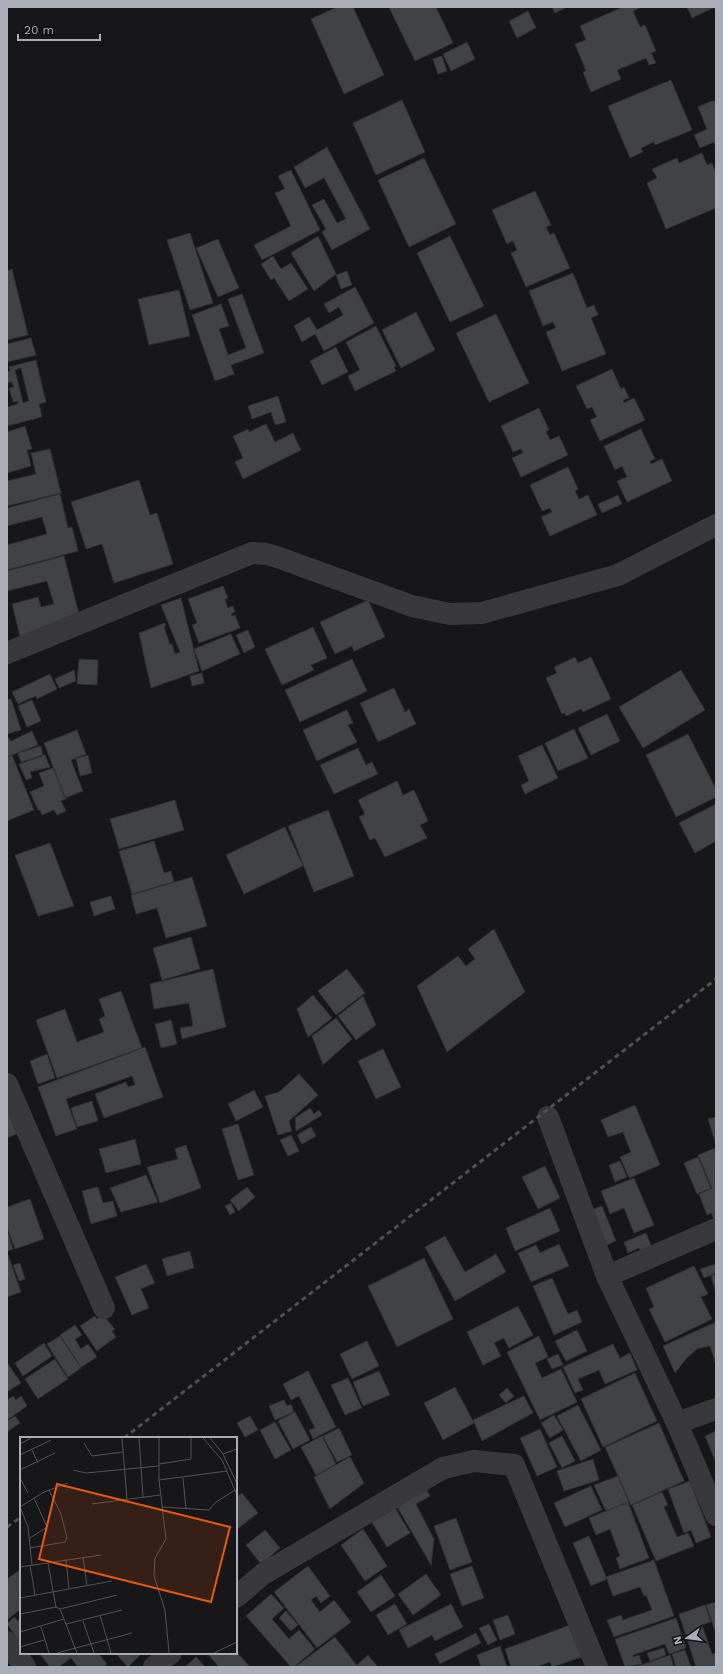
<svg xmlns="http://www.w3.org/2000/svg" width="723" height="1674" viewBox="0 0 723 1674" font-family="'Work Sans',sans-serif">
<rect width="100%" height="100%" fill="#171618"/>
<path fill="#414245" stroke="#313134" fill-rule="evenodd" d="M337 7H353L384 75 344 94 311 19Z
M389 7H436L453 43 415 61Z
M552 7H567L555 13Z
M623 7H641L633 11 640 27 645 25 656 51 651 53 656 63 649 65 646 58 617 70 621 79 591 92 583 72 586 71 575 44 586 40 580 26Z
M687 7H715L692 18Z
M528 11 536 28 517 38 509 21Z
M467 42 475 59 451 71 443 54Z
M442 56 447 71 438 74 433 59Z
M671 80 692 130 655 145 654 142 641 148 643 152 630 158 608 106Z
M402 100 425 152 376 175 353 123Z
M712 101H716V147L714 142 700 148 694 135 707 129 698 107Z
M327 147 370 229 332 250 322 232 326 229 312 205 324 199 337 223 346 219 324 178 305 188 294 167Z
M702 153 707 165 712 163 716 173V208L666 229 647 183 657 178 652 169 677 158 679 163Z
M424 158 456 224 409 247 378 180Z
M291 170 320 230 262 260 254 245 291 226 275 193 285 189 278 176Z
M535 191 551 225 546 227 550 235 554 233 570 268 526 287 511 253 517 250 513 241 507 244 492 210Z
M190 233 213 303 190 310 167 240Z
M318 236 336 274 314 291 291 253Z
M450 236 484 306 450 322 417 253Z
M218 239 239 288 218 297 196 248Z
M273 256 281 269 291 263 308 289 289 301 274 278 271 280 261 264Z
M12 269 28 335 7 340V271Z
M347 271 352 285 341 289 336 275Z
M573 273 587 308 594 305 598 315 591 318 606 354 562 371 546 332 556 328 553 322 543 326 529 291Z
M355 287 374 323 324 351 315 334 302 342 294 326 309 317 317 330 343 315 339 307 329 313 324 304Z
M179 290 190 336 149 345 138 299Z
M242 294 264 353 231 365 234 374 215 381 192 315 221 304 229 326 219 329 228 355 246 348 228 299Z
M416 312 435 350 401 368 382 330Z
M496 314 529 383 489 402 456 333Z
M376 326 396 366 394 367 396 371 355 391 348 376 360 370 346 342Z
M31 338 36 355 7 362V344Z
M336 347 348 372 322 385 310 361Z
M36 360 46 402 39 404 42 417 7 426V407L18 404V401L13 402 9 388 14 387 12 382 8 383 7 379V372L10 371 9 367ZM21 368 29 401 23 403 15 370Z
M612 369 621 389 624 387 629 398 623 400 624 403 634 398 645 420 600 441 590 420 597 417 592 407 587 409 576 386Z
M278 396 286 422 275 425 271 412 252 419 248 406Z
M539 408 549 430 546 431 550 440 559 436 568 455 521 477 512 458 523 453 521 449 513 452 501 426Z
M266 424 275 442 293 433 301 450 243 479 235 462 243 458 233 436 248 429 249 432Z
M25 426 32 449 27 450 31 466 7 473V432Z
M641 429 655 459 650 461 651 464 662 459 672 481 627 502 617 481 627 477 622 466 615 470 604 446Z
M50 449 61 493 7 506V481L36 474 31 453Z
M568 467 578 489 575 491 579 499 588 495 597 515 550 536 541 517 552 512 550 508 542 511 530 485Z
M139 480 150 515 157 513 173 564 114 583 102 544 86 549 71 502Z
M60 494 68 528 72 527 78 551 7 570V545L47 534 42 517 7 526V508Z
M618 495 622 504 602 513 598 504Z
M64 556 80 618 20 637 12 604 38 597 41 607 54 604 47 581 7 591V571Z
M223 586 228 598 225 600 228 608 233 606 235 612 231 614 232 616 235 615 240 628 199 643 192 625 197 623 188 599Z
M181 598 199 671 151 688 139 633 165 623 166 626 164 627 170 645 172 644 175 654 180 652 161 605Z
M368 600 385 637 354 651 352 646 335 654 320 622Z
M313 627 327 658 311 665 314 670 282 685 265 649Z
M248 630 255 647 244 653 236 635Z
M231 634 240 654 202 671 194 649Z
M575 657 578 663 591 657 611 699 583 712 581 709 566 716 565 713 562 714 546 678 557 673 554 667Z
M79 659 98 660 97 685 77 684Z
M352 659 367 691 300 722 285 690Z
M74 670 76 681 59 688 55 679Z
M681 670 705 710 643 748 619 707Z
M202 673 204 683 192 686 190 676Z
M50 674 57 689 37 699 36 696 18 704 12 692Z
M394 688 405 712 409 709 416 724 378 742 360 703Z
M11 699 21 730 7 734V700Z
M32 700 41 721 27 727 18 706Z
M347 710 353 723 348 725 357 742 317 761 303 730Z
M607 714 620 741 591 755 578 728Z
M574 729 588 758 558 771 545 743Z
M77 730 86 754 71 760 83 791 65 798 44 743Z
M32 731 38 745 7 757V736L11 741Z
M688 734 716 789V797L676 817 646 755Z
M542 745 558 778 525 794 521 785 529 781 518 756Z
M41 746 43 755 21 762 18 753Z
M358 748 366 765 372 762 378 774 334 794 320 765Z
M12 755 34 810 7 821V757Z
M45 755 50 767 30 772 32 778 26 780 19 764Z
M88 755 92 773 80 776 76 758Z
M53 768 66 799 61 801 66 811 57 815 54 810 42 815 40 810H38L30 792 44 786 39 773Z
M397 781 403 795 414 790 428 821 420 825 427 838 385 857 375 838 370 840 359 817 365 814 358 800Z
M175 800 184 830 119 849 110 819Z
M716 804V841L695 853 679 823Z
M328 810 354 876 314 892 288 826Z
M285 827 303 866 244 894 226 855Z
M154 841 164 873 171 871 174 882 132 894 119 851Z
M50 843 74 906 38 916 15 855Z
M192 877 207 926 166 938 157 908 136 914 131 895Z
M111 896 115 909 94 916 90 902Z
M494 929 525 992 447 1052 417 986 458 956 466 966 475 959 468 949Z
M191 937 200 969 162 980 153 948Z
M213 969 226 1027 182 1039 180 1028 193 1026 189 1003 154 1009 150 984Z
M347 969 365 993 336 1015 318 991Z
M121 991 142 1048 57 1078 36 1020 65 1009 77 1042 104 1032 99 1019 105 1016 99 999Z
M313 995 332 1018 308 1037 297 1009Z
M363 996 376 1025 356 1040 338 1016Z
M336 1018 352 1039 323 1065 312 1036Z
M171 1020 177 1044 161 1048 155 1024Z
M145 1047 163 1097 104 1118 95 1094 126 1082 128 1087 135 1085 132 1076 66 1099 77 1129 56 1136 38 1087Z
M383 1049 401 1087 376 1099 358 1061Z
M47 1054 55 1078 38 1084 30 1061Z
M299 1074 318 1095 289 1121 292 1131 278 1135 265 1096 279 1092Z
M7 1086 26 1130 7 1138Z
M254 1090 263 1107 236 1121 228 1104Z
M92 1101 98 1121 77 1127 71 1108Z
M635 1105 660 1165 629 1178 620 1157 631 1152 623 1132 608 1137 601 1120Z
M310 1108 314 1114 319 1110 322 1115 296 1131 295 1118Z
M716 1117V1145L708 1119Z
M238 1124 254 1175 238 1180 222 1129Z
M311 1127 316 1136 302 1144 297 1135Z
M291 1135 299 1151 288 1156 280 1140Z
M135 1139 141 1164 106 1173 99 1149Z
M186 1145 201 1188 160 1203 147 1167 178 1159 175 1149Z
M715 1148 716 1218 714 1219 711 1213 707 1215 699 1194 712 1188 698 1155Z
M698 1157 711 1188 697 1194 684 1163Z
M620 1161 627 1177 615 1182 609 1165Z
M545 1166 560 1198 538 1209 522 1177Z
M146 1175 158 1202 121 1212 110 1188Z
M634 1178 654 1225 634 1233 624 1208 610 1214 601 1191Z
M98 1187 103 1203 113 1201 117 1216 91 1224 82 1191Z
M247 1187 255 1197 239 1211 230 1200Z
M30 1199 44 1239 15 1249 7 1227V1207Z
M231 1203 235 1212 230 1215 225 1206Z
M602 1206 616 1241 602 1247 588 1211Z
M550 1208 560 1231 515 1251 506 1228Z
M7 1230 13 1249 7 1251Z
M646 1233 655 1255 644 1260 639 1248 628 1253 624 1242Z
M445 1236 465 1272 496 1254 506 1272 455 1301 425 1247Z
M559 1244 569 1266 531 1282 518 1253 536 1245 540 1253Z
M190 1251 194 1268 167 1276 162 1259Z
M8 1255 21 1292 7 1297V1256Z
M424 1258 453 1319 397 1347 368 1286Z
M20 1263 25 1279 19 1281 13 1265Z
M146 1264 155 1283 141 1289 149 1308 132 1315 115 1277Z
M716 1264V1273L704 1278 700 1269Z
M694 1266 708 1294 701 1297 712 1319 665 1342 649 1309 654 1307 646 1288Z
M716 1274V1293L711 1276Z
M552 1278 568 1314 577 1310 582 1322 554 1335 533 1286Z
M518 1306 533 1335 509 1348 504 1338 494 1343 501 1356 483 1365 467 1332Z
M103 1315 115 1329 112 1331 116 1337 97 1351 80 1326 95 1316 97 1319Z
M716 1322V1365L710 1346 697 1349 686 1359 675 1373 663 1346Z
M75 1325 82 1335 75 1339 81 1349 88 1344 97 1357 81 1367 60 1335Z
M577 1330 587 1351 566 1361 555 1341Z
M60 1336 81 1368 68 1377 47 1344Z
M539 1336 548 1357 535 1363 542 1378 561 1369 577 1402 540 1420 507 1352Z
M367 1341 379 1366 352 1379 340 1354Z
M44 1343 52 1356 23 1376 15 1363Z
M613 1344 620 1358 630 1353 637 1370 605 1384 599 1370 578 1379 583 1390 575 1393 563 1367Z
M558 1354 563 1365 552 1369 547 1359Z
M55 1359 68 1379 38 1399 25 1379Z
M8 1364 21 1383 7 1392V1365Z
M308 1371 336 1427 313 1439 309 1430 315 1428 299 1396 291 1400 283 1384Z
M379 1371 390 1395 363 1406 353 1382Z
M635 1373 657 1421 603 1447 581 1399Z
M348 1378 362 1408 345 1415 331 1385Z
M455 1387 474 1423 443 1440 424 1403Z
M507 1388 514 1396 506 1403 499 1395Z
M13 1396 16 1400 21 1396 27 1406 7 1420V1400Z
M524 1396 533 1413 482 1441 473 1420Z
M284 1400 287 1406 291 1404 294 1412 275 1420 269 1406Z
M578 1405 601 1450 581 1461 557 1416Z
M295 1412 310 1440 293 1449 278 1421Z
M554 1415 563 1430 550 1438 541 1423Z
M15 1416 20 1423 7 1432V1421Z
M250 1416 258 1430 245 1437 237 1423Z
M275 1422 291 1450 275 1459 260 1430Z
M659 1423 684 1481 631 1505 605 1447Z
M339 1428 352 1455 337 1462 323 1436Z
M540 1429 557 1467 537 1476 520 1438Z
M716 1431V1463L705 1436Z
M322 1436 336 1464 316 1475 301 1447Z
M562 1436 575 1461 562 1468 549 1443Z
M350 1457 364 1483 330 1509 314 1477Z
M593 1459 599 1480 564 1491 557 1471Z
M618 1476 629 1502 606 1511 594 1485Z
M690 1481 711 1537 696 1543 691 1530 684 1533 668 1489Z
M591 1486 602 1510 565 1527 554 1503Z
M425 1487 430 1496 416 1504 434 1539 431 1565 395 1503Z
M662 1492 668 1505 664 1507 677 1537 688 1533 694 1546 656 1561 632 1505Z
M242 1493 258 1513 236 1530V1497Z
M628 1502 649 1558 620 1569 616 1558 620 1556 610 1529 596 1535 589 1518Z
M394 1506 410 1533 387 1547 371 1521Z
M456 1518 472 1562 450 1570 434 1526Z
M363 1529 387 1566 365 1581 341 1545Z
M265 1530 280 1548 261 1564 246 1545Z
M589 1536 607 1579 591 1586 573 1543Z
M654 1560 674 1616 614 1637 607 1620 621 1615 623 1620 652 1610 646 1595 644 1596 640 1587 613 1596 606 1577Z
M308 1566 330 1596 321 1603 316 1596 311 1600 320 1612 334 1600 351 1622 317 1648 274 1592Z
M472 1566 484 1598 462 1606 450 1574Z
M21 1569V1609L7 1620V1579Z
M426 1574 441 1595 413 1615 398 1594Z
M381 1575 395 1596 371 1612 357 1592Z
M271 1594 284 1608 272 1619 289 1639 299 1630 315 1649 294 1667H291L246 1616Z
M716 1602V1634L706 1605Z
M395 1604 407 1624 388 1635 376 1615Z
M451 1604 463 1627 435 1641 432 1635 408 1648 399 1630Z
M705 1605 711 1622 702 1625 712 1654 716 1653V1667H696L679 1614Z
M286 1611 298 1625 291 1631 279 1618Z
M508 1615 515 1634 500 1640 493 1620Z
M14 1617 18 1621 21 1619V1644L7 1624Z
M676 1618 686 1648 669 1654 665 1644 633 1655V1657L639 1655 642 1664 625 1667 615 1639Z
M489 1624 497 1640 488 1645 479 1628Z
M570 1625 582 1657 552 1667 550 1662 536 1667H511L505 1649Z
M476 1633 481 1643 440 1664 435 1654Z
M335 1637 358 1667H295Z
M500 1646 507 1667H481L477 1655Z
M664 1648 666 1655 650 1661 647 1653Z
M685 1650 691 1667H676L672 1654Z
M236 1651 250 1667H219L208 1654 236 1653Z
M39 1653H98L107 1664 103 1667H78L71 1658 59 1667H50Z
M115 1653H142L128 1667Z
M368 1655 378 1667H358L357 1665Z
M670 1655 674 1667H635Z
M196 1657 205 1667H185Z"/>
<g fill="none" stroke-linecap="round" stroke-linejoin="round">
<path stroke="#38383d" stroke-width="22" d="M7 653 252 553 266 554 277 557 412 606 450 614 482 613 618 575 716 525
M7 1084 104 1308
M548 1117 607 1276 677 1423 716 1515
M607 1276 716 1229
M677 1423 716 1409
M236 1597 263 1574 443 1468 474 1461 514 1465 597 1667
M7 1642 25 1667
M154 1667 171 1653"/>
<path stroke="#4f5056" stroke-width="3" stroke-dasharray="5 4" stroke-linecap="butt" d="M124 1438 716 979
M7 1527 21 1517"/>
</g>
<g transform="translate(20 1437)">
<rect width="217" height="217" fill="#171618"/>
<path fill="none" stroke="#515258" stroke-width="1" d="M102 1 107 62M119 1 123 60M139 1V43L146 102 135 121 134 139 145 173 149 216M183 1 202 23 217 58M190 1 203 17 217 47M64 6 72 19 103 15M0 7 11 1M12 13 18 26M203 17 217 12M0 18 31 3M139 27 171 22V1M0 33 35 16M53 33 66 36 139 29M0 41 8 56M163 41 166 72M139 43 207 34M72 67 140 58M142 70 189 73 196 65 215 53M10 101 27 90 14 61M10 111 45 105 47 101 41 77 29 53M63 120 67 149M46 123 49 152M28 126 36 170 40 172 57 216M10 128 15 158M12 128 8 90 0 70 24 55 48 46M0 130 81 118M0 161 92 144M40 172 97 158M0 177 36 170M80 178 91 216M63 184 74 216M46 187 102 173M21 190 29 216M0 195 44 182M0 210 24 203M37 216 112 196M194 216 217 205"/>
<path fill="#e8590c" fill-opacity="0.15" stroke="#e8590c" stroke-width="2" d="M37 47 210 90 191 165 19 122Z"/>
<rect width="217" height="217" fill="none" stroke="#a9adb8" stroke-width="2"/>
</g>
<rect width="723" height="1674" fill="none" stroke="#a9adb8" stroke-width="16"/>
<g transform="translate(687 1638) rotate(256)" stroke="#121113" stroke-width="3" paint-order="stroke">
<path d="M0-3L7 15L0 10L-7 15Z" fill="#a9adb8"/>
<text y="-6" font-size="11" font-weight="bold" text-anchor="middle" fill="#a9adb8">N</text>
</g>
<path d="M18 34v6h82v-6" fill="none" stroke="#a9adb8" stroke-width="2"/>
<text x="24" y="34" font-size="12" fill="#a9adb8" stroke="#121113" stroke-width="3" paint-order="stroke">20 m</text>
</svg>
